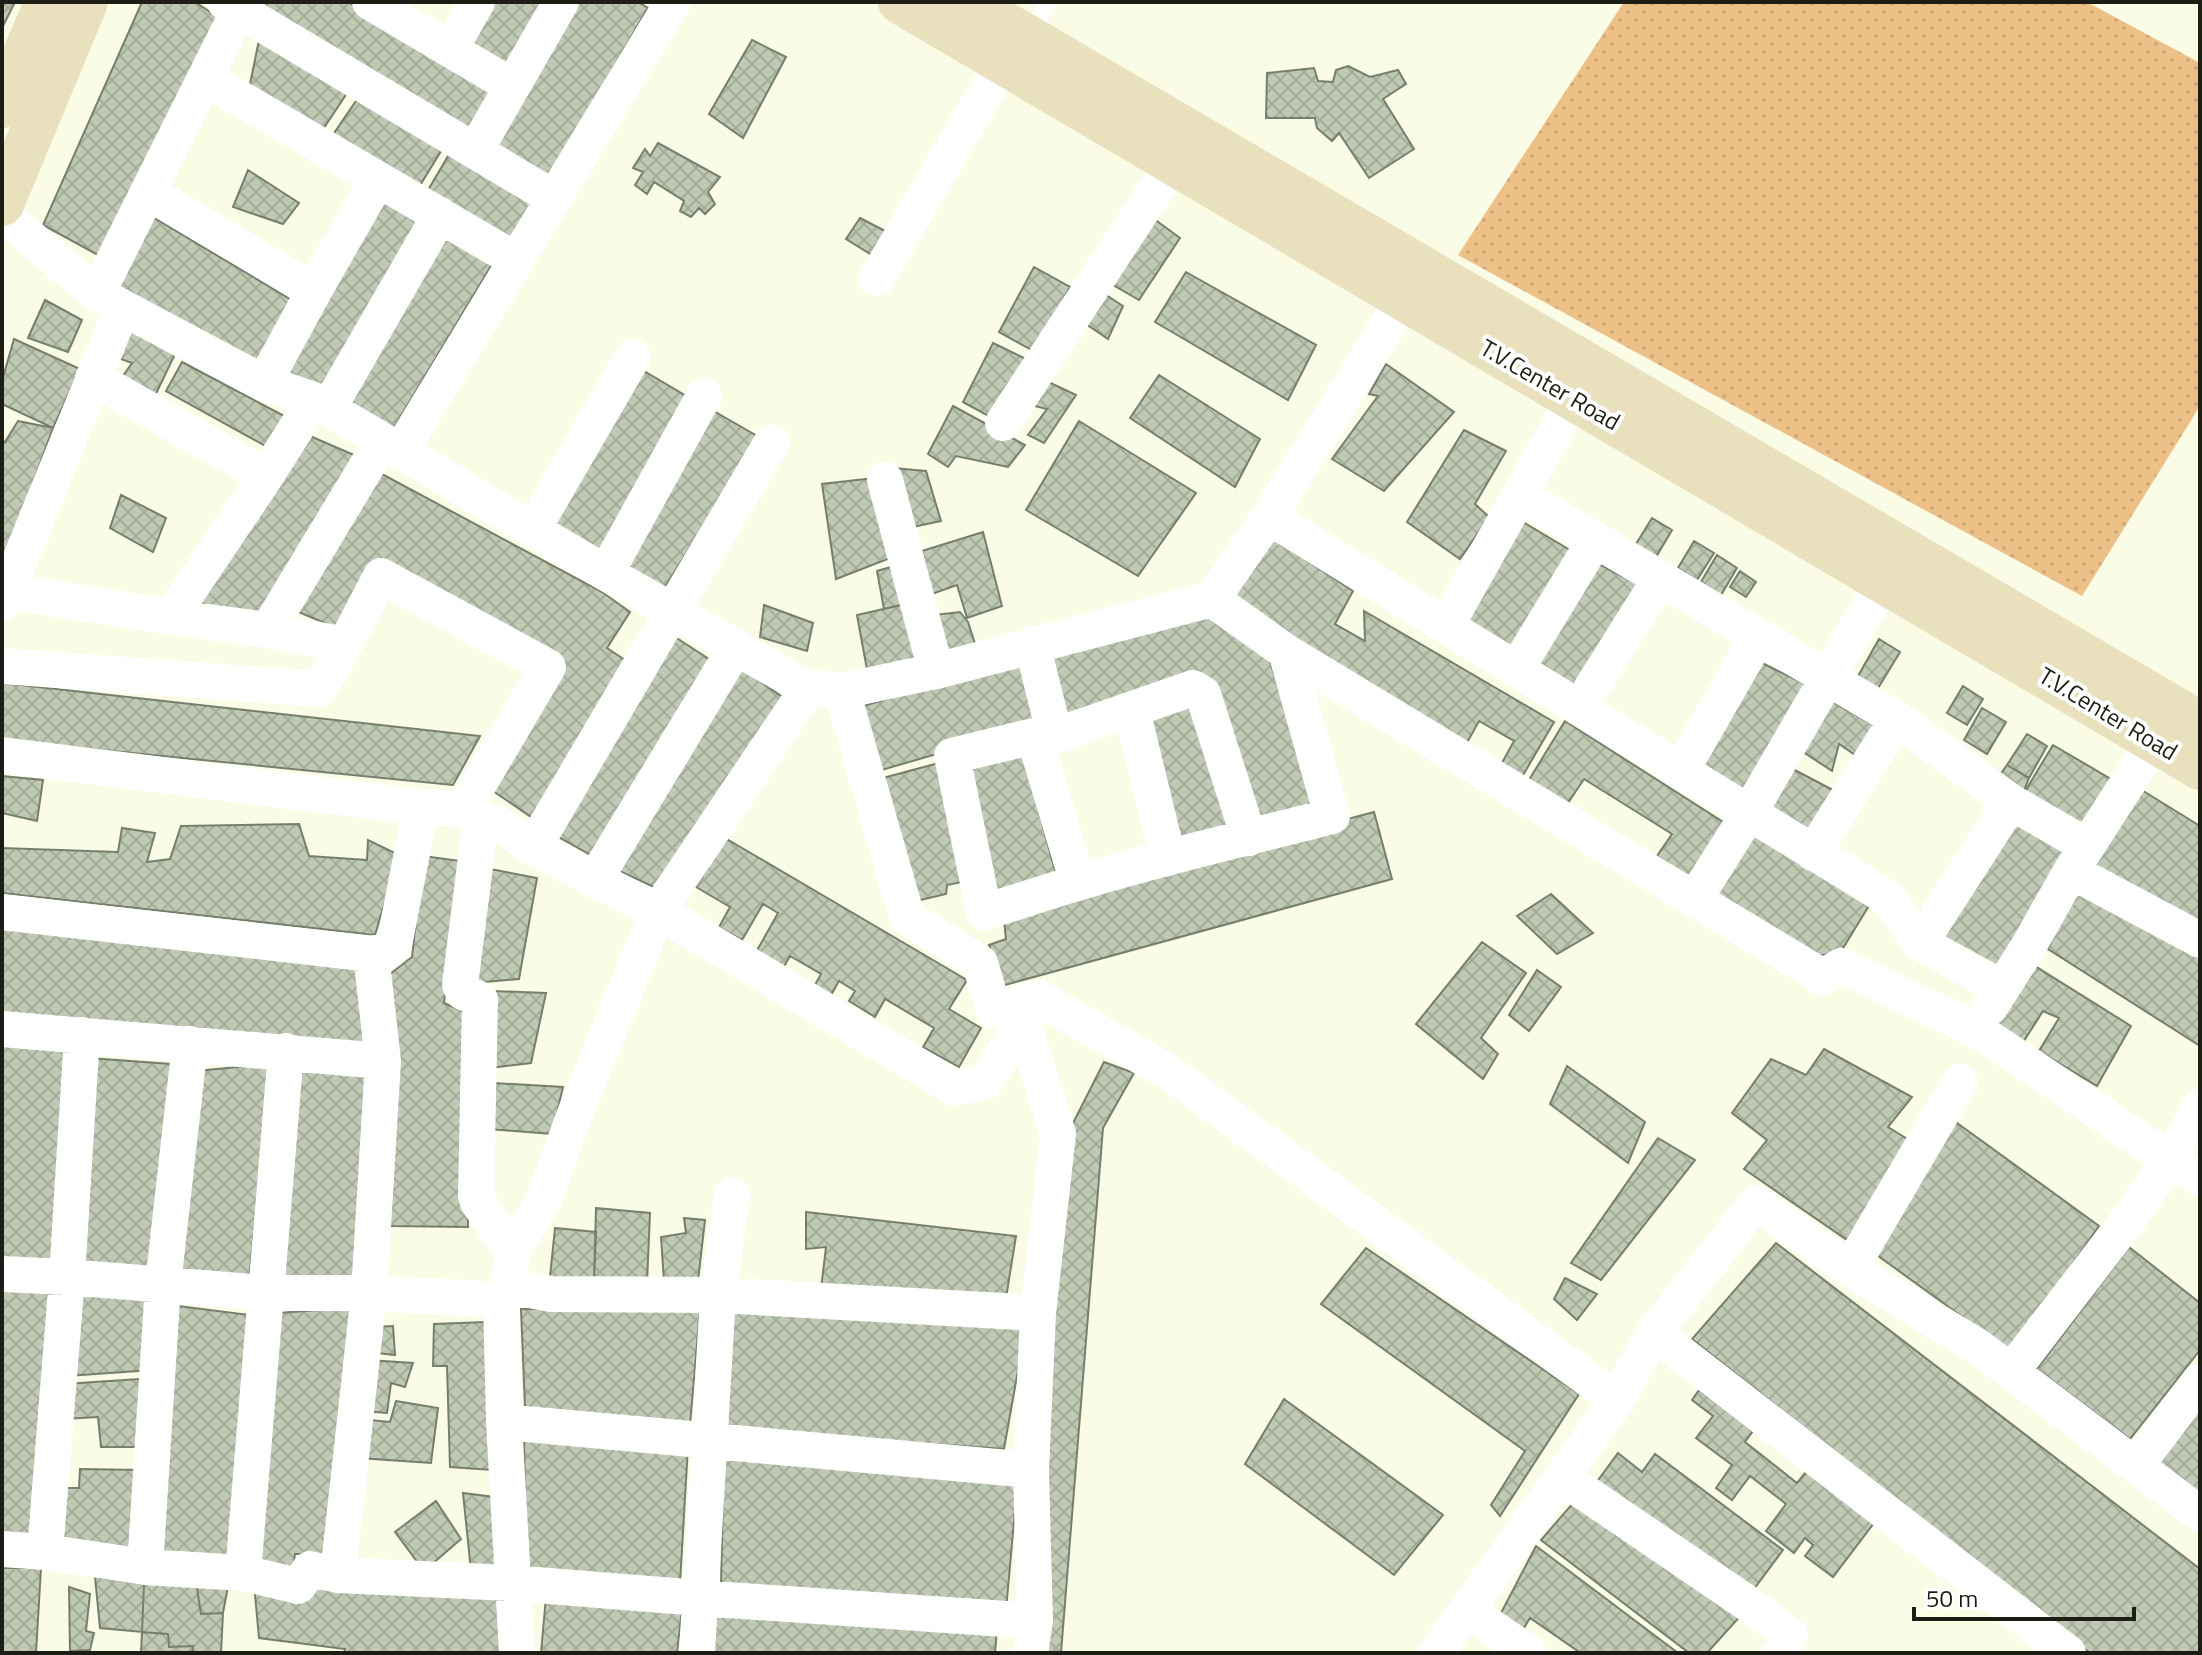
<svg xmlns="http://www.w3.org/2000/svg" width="2202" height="1655" viewBox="0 0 2202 1655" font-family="'Titillium Web',sans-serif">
<defs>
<pattern id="grass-dots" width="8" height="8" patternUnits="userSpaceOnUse" patternTransform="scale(2)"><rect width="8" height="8" fill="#ecc087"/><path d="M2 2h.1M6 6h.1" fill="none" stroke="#caa574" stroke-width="1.8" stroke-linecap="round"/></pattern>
<pattern id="building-cross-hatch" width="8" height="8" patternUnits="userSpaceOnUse" patternTransform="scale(2)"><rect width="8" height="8" fill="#bfc9b4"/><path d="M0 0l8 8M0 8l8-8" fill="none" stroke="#a4ac9a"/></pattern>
</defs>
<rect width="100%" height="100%" fill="#fafce5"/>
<path fill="url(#grass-dots)" d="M1624 2H2087L2200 63V406L2082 596 1458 255Z"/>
<path fill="url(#building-cross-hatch)" stroke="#767e6c" stroke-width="2" d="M2 2H15L2 28Z
M142 2H195L224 21 98 255 43 225Z
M258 2H348L498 89 470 135Z
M488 2H550L505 75 462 46Z
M576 2H638L648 8 545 184 490 151Z
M259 40 349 90 320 134 248 94Z
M752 40 786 57 743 138 709 114Z
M1348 66 1370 77 1398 70 1406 84 1383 99 1414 149 1369 178 1339 133 1332 141 1317 128 1315 118H1266L1267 73 1314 68 1318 81 1333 82 1336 70Z
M360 95 446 143 414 195 328 142Z
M658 143 720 177 708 192 715 204 705 214 699 208 691 217 680 211 684 201 654 182 647 194 635 185 643 172 633 168 645 149 650 156Z
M454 146 538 197 510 248 424 197Z
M248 170 299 203 283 224 233 207Z
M379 195 426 219 327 394 279 375Z
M151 216 295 302 258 371 114 288Z
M1150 216 1180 238 1139 300 1106 281Z
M860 218 889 233 875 257 846 239Z
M440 236 494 261 390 434 341 405Z
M1034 267 1070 287 1035 352 999 332Z
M1186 272 1316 345 1288 400 1155 322Z
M1100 291 1123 306 1108 339 1080 320Z
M45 300 82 320 68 352 28 338Z
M130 325 177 350 153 400 118 383 132 363 118 358Z
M14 339 80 369 53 428 2 404V381Z
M993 343 1028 360 994 419 963 402Z
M182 362 286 417 269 448 166 391Z
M1386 364 1454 412 1384 491 1332 459 1378 396 1369 394Z
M639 368 686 396 603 560 544 524Z
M1159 375 1260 439 1235 487 1130 418Z
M1042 379 1076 395 1044 443 1028 435 1047 409 1027 404Z
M953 406 1025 445 1008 467 956 456 948 467 928 454Z
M712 410 759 437 662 592 621 569Z
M18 421 53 428 2 567V441L5 442Z
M1079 421 1196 493 1138 576 1026 510Z
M1464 430 1506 451 1475 504 1489 517 1460 559 1407 522Z
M303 433 354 455 260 613 194 608Z
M893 468 926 471 941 521 908 528Z
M380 473 602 592 630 612 607 648 631 664 537 821 490 789 563 663 377 560 339 629 289 608Z
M874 478 893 557 836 579 822 484Z
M121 495 166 518 153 552 110 528Z
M1652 518 1672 530 1656 557 1636 544Z
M1518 519 1575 553 1513 652 1462 622Z
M983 532 1002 606 967 618 957 585 932 594 922 551Z
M1268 535 1353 591 1335 624 1365 641 1364 611 1554 722 1519 782 1498 770 1514 741 1479 721 1464 748 1225 594Z
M1694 541 1714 553 1697 580 1678 568Z
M1717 555 1737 568 1721 595 1701 582Z
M1593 561 1643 587 1574 690 1530 665Z
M898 565 910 603 884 609 877 571Z
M1740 571 1756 582 1746 597 1730 587Z
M910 603 926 660 868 675 857 615Z
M764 605 813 623 807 651 760 637Z
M1215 611 1265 647 1320 811 1249 828 1193 688 1062 724 1042 655Z
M960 612 968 622 977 650 940 657 925 616Z
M669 633 715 663 596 858 555 835Z
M1879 639 1900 652 1877 690 1857 678Z
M1021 659 1037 725 878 771 860 707Z
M1756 660 1809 686 1741 800 1692 769Z
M738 666 784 698 656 888 615 869Z
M2 683 480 736 453 785 2 740Z
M1963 686 1983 699 1967 725 1947 713Z
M1822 696 1880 729 1861 759 1839 744 1832 771 1794 746Z
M1195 697 1235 834 1179 849 1141 714Z
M1982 708 2006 722 1987 754 1964 740Z
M1565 721 1731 827 1690 878 1657 856 1672 834 1584 779 1568 803 1529 780Z
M2027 734 2047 746 2029 778 2007 765Z
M2053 745 2116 782 2084 835 2021 798Z
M1021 747 1058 881 991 899 961 760Z
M946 761 967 881 947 885 946 894 912 902 883 778Z
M2007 765 2029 778 2021 798 1997 779Z
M1787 766 1833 790 1809 837 1762 809Z
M2 776 43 780 37 821 2 813Z
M2140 789 2200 826V935L2087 871Z
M1374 812 1392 879 1001 986 989 945 1006 939 1003 911Z
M2014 816 2075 851 1994 970 1938 943Z
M299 824 309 856 367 860 368 840 399 855 375 935 2 893V848L118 852 122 828 155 833 147 862 170 859 181 826Z
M1750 828 1870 904 1840 953 1814 956 1709 896Z
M725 838 967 980 949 1009 981 1028 959 1067 923 1047 934 1028 885 999 875 1017 849 1001 855 991 839 981 831 995 815 985 821 974 790 956 782 970 755 954 778 913 763 904 742 940 719 927 730 907 696 887Z
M423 856 461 861 444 1003 468 1014V1227L389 1226 390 974 412 957Z
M485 868 537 878 519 979 474 983Z
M2075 886 2200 958V1046L2048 949Z
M1551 894 1593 933 1557 954 1517 916Z
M2 923 360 963 372 1047 2 1019Z
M1482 942 1526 973 1481 1038 1498 1054 1483 1079 1416 1024Z
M2030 963 2131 1026 2097 1086 2039 1051 2059 1018 2043 1011 2022 1044 1995 1022Z
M1537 970 1561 987 1529 1031 1509 1015Z
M492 991 546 993 531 1063 490 1068Z
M2 1035 76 1041 59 1274 2 1269Z
M1824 1049 1912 1097 1888 1127 1909 1140 1847 1240 1744 1169 1767 1140 1732 1113 1771 1059 1806 1075Z
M89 1058 171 1064 148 1272 78 1268Z
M1104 1062 1134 1073 1103 1128 1061 1653H1040L1041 1461 1071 1127Z
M270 1064 249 1282 173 1277 196 1071Z
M293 1064 373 1074 354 1282 274 1284Z
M1567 1066 1645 1122 1628 1163 1550 1104Z
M493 1083 563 1087 552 1134 489 1129Z
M1953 1120 2099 1226 2011 1352 1874 1253Z
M1658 1138 1695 1160 1601 1280 1571 1263Z
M596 1208 650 1213 647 1283 594 1282Z
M806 1212 1016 1236 1006 1298 821 1289 826 1247 806 1249Z
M684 1218 705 1220 698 1281H664L661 1237 686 1233Z
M555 1228 596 1232 594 1282 550 1277Z
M1776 1243 2200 1569V1653H2090L1692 1339Z
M2129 1247 2200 1303V1350L2130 1439 2037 1369Z
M1366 1248 1579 1394 1500 1516 1491 1505 1525 1451 1321 1304Z
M1565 1278 1597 1294 1577 1320 1554 1299Z
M2 1282 61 1284 38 1548 2 1545Z
M73 1290 156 1295 152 1370 68 1376Z
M178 1306 250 1315 228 1557 160 1551Z
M360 1307 331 1554H295L293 1568 254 1560 278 1313Z
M728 1308 1027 1320 1004 1449 724 1429Z
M521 1309H700L690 1425 525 1407Z
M486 1322 492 1470 450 1467 447 1366H433L434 1324Z
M393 1326 395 1355 368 1352 374 1327Z
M368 1360 413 1363 405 1387 391 1383 387 1413 362 1411Z
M154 1378 147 1447H101L98 1417 64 1419 65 1384Z
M1699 1390 1753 1431 1745 1442 1797 1483 1810 1467 1877 1519 1833 1577 1805 1556 1813 1545 1805 1538 1794 1553 1766 1531 1786 1504 1750 1476 1732 1500 1716 1488 1732 1465 1696 1438 1713 1416 1692 1400Z
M1284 1399 1443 1515 1394 1575 1245 1464Z
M396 1401 438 1408 431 1463 359 1458 361 1419 390 1422Z
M2200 1406V1495L2159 1464Z
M524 1438 688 1447 680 1583 526 1573Z
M724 1452 1018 1477 1006 1610 721 1584Z
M1618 1453 1642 1472 1655 1454 1783 1550 1748 1597 1596 1483Z
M80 1469 143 1470V1553L53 1546 54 1488H79Z
M463 1493 494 1497 498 1572 471 1571Z
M1580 1495 1744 1612 1707 1653H1689L1541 1540Z
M436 1501 461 1539 424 1571 395 1532Z
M1536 1546 1678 1653H1578L1579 1652 1530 1618 1522 1631 1501 1613Z
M2 1568H41L36 1653H2Z
M95 1577 144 1584 142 1632 100 1628Z
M229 1581 223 1613 201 1614 196 1582Z
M196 1582 201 1614 223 1613 221 1653H192L193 1646 169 1647 168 1634 142 1632 144 1584Z
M254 1584 503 1599V1653H344L345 1649 259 1638Z
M69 1587 90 1594 86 1631 94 1633 90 1650 70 1651Z
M546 1597 683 1600 677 1653H541Z
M715 1606 997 1628 995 1653H714Z
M142 1632 168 1634 169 1647 193 1646 192 1653H141Z"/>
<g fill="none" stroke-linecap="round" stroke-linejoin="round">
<path stroke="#fff" stroke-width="18" d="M1028 38 1048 2"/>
<path stroke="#fff" stroke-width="36" d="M225 2 554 198
M370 2 512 86
M450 49 477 2
M205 78 516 260
M475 151 561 2
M148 192 314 291
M2 214 97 294 264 383 314 400 606 573 793 680 809 687 842 691 936 671 1212 599 1269 517 1404 299
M877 278 1003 63
M97 294 239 10
M93 378 266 476
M264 383 314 291 378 179
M328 409 440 215
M1003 423 1173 163
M400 452 673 2
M885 480 936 671
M1520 495 1897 719 2011 802 2087 846
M1269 517 1888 898 1920 943 2001 987
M533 529 633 357
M606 573 704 396
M7 591 171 617 268 630 345 645
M1212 599 1286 652 1823 977 1841 966 1977 1030 2170 1160 2200 1178
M2 604 122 309
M171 617 266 476 314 400
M1446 626 1574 399
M268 630 382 441
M1032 644 1055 736
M2 666 319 689 345 645 381 576 548 667 464 809
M1516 670 1595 540
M842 691 907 917 980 963 994 1011 1039 998
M1579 708 1660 579
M1132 710 1168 858
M1034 736 1078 883
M2 755 421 807 464 809 509 830 533 848 658 911 955 1088 986 1081 1039 998 1170 1073 1617 1400
M1681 771 1758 637
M481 818 460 985 464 993 480 999 476 1196 478 1202 512 1252
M1249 838 1203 694 1193 688 1055 736H1034L952 756 984 912C1015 903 1046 892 1077 883 1161 857 1247 838 1332 816L1286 652
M533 848 772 442
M1813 853 1897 719
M2071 871 2200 940
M594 881 736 647
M1694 900 1749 813 1884 581
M2 912 371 954 390 950 394 945 421 807
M1920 943 2011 802
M1990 1007 2027 949 2071 871 2155 741
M1023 1023 1058 1134 1038 1313 1031 1470 1035 1621 1030 1653
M2 1029 383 1061
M1850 1269 1960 1082
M2 1274 67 1277 265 1293H369L501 1300
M509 1286 551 1294 718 1295 1038 1313
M1654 1333 2068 1653
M2011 1372 2131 1216 2170 1160 2200 1107
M504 1422 1031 1470
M2136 1466 2200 1381
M1562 1477 1750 1605 1790 1635 1780 1653
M2 1549 45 1552 145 1567 243 1573 298 1586 310 1569 338 1575 512 1583 699 1598 1035 1621
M45 1552 67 1277 82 1035
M145 1567 163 1284 190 1044
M243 1573 286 1051
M338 1575 369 1293 383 1061 371 954
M1467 1610 1529 1653
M517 1653 504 1422 501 1300 509 1286 512 1252 543 1202 574 1116 658 911 809 687
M697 1653 718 1295 732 1195
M1436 1653 1617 1400 1654 1333 1756 1203 1850 1269 1980 1348 2200 1514"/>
<path stroke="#e9e0bd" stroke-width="44" d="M900 2 2200 768
M968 2 2200 723
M2 106 47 2
M2 204 86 2"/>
</g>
<g text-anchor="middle" stroke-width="8" stroke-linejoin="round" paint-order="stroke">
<g font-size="24" fill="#1d1d15" stroke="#fff">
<text transform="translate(1550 385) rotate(30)" y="8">T.V.Center Road</text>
<text transform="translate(2108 714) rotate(31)" y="8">T.V.Center Road</text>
</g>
</g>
<rect width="2202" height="1655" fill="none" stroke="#1d1d15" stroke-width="8"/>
<path d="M1914 1607v12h220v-12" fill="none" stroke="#1d1d15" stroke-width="4"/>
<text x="1926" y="1607" font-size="24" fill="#1d1d15" stroke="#ffffff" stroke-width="6" paint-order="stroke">50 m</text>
</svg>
